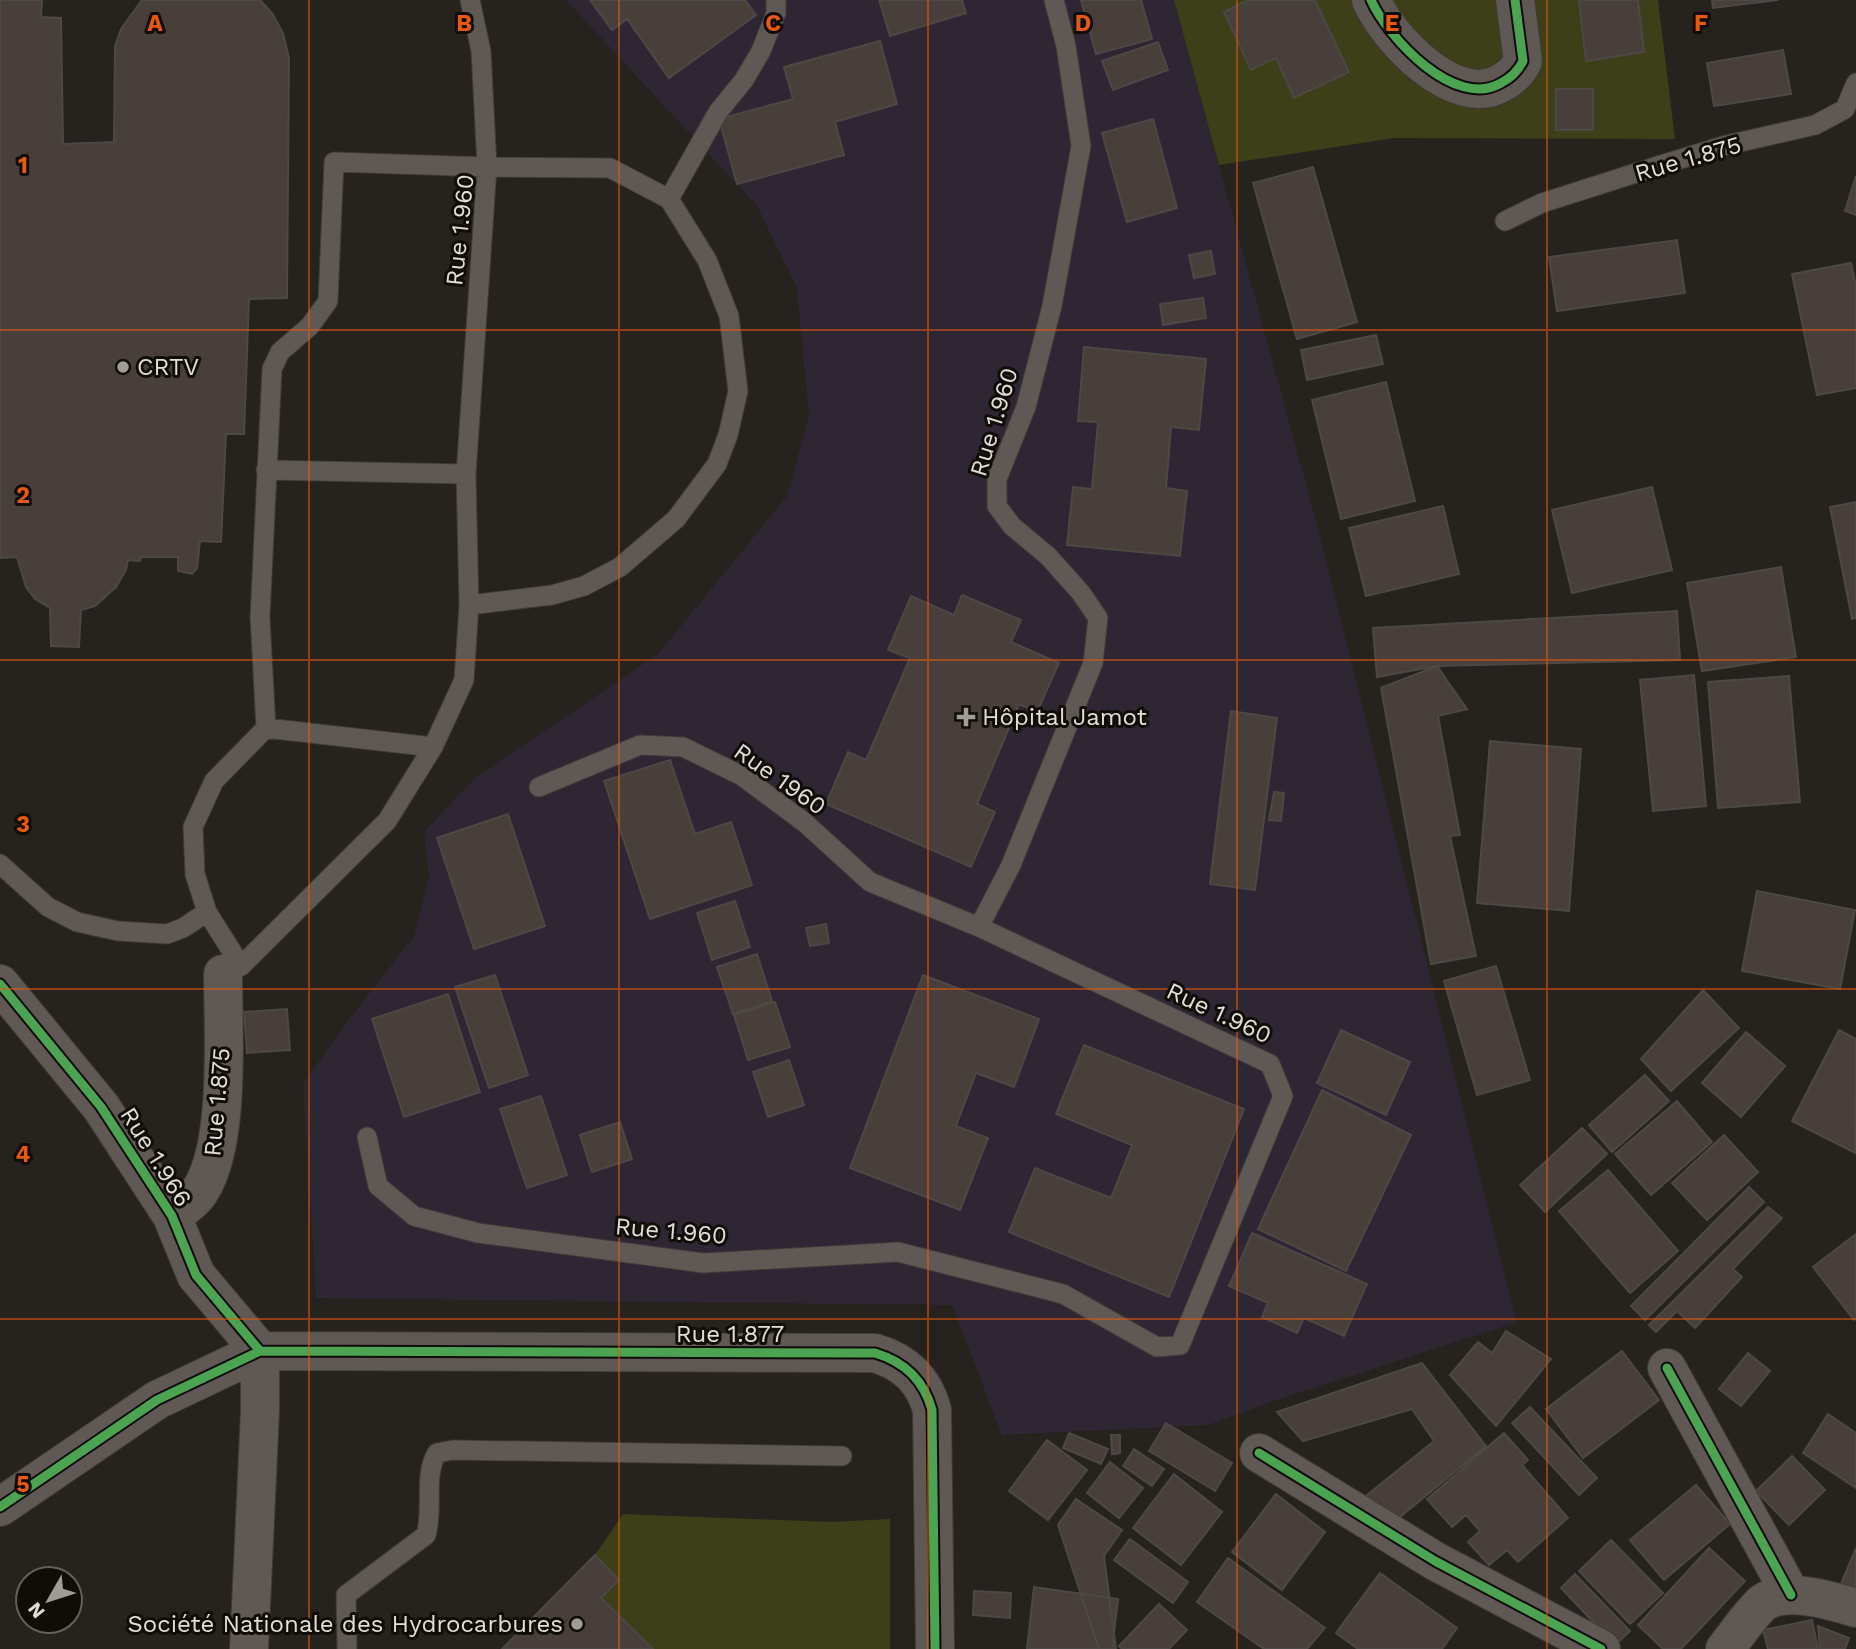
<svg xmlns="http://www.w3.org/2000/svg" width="1856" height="1649" viewBox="0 0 1856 1649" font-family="'Work Sans',sans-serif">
<rect width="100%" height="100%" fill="#26221e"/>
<path fill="#2f2634" d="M566 0H1174L1318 528 1517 1322 1277 1400 1208 1425 1002 1435 952 1305 316 1298 303 1084 347 1022 414 936 429 875 424 832 474 779 658 654 787 496 809 416 797 288 757 206Z"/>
<path fill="#3d3f18" d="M1174 0H1248L1224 12 1251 70 1276 58 1295 98 1349 72 1315 0H1579L1586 61 1643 52 1638 0H1658L1675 139 1394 138 1219 165Z
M623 1514 832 1522 890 1519V1649H653L601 1598 618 1580 595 1555Z"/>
<path fill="#493f3a" stroke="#4c4846" stroke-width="2" d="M0 0H42L41 17 61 18 63 144 114 142 115 46 121 29 142 0H260L272 13 283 33 289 58 287 298 249 299 244 434H226L221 542 200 541 197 568 192 574 178 571V557H141L140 561 128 560 126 570 116 587 95 606 81 610 79 647 51 646 50 608 35 599 26 587 17 557 0 558Z
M590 0H745L756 15 669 78 627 19 612 30Z
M879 0H962L966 13 890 36Z
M1081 0H1141L1152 39 1096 54Z
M1315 0 1349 72 1294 98 1276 58 1251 70 1224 12 1248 0Z
M1579 0H1638L1644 52 1586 61Z
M1712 0H1778L1713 8Z
M880 41 897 104 835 122 844 155 737 184 719 119 793 99 784 67Z
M1158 42 1168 70 1113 90 1102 61Z
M1783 50 1791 94 1714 106 1707 63Z
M1556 89H1593V130H1556Z
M1153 119 1177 208 1127 222 1102 133Z
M1313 167 1357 322 1297 339 1253 183Z
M1856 176V215L1845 211Z
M1677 240 1685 293 1557 311 1549 257Z
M1211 251 1215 274 1194 278 1189 255Z
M1851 263 1856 286V388L1817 395 1792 274Z
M1203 298 1206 318 1163 325 1160 304Z
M1376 335 1383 364 1307 380 1301 350Z
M1084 347 1206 359 1199 430 1171 427 1166 488 1187 491 1180 556 1067 545 1073 487 1092 489 1098 422 1078 421Z
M1386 382 1415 501 1341 519 1312 400Z
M1652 487 1672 570 1572 593 1552 510Z
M1856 502V618L1852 619 1830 507Z
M1443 506 1459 574 1366 596 1349 528Z
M1781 567 1796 657 1702 671 1687 583Z
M962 595 1021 620 1011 642 1059 663 1037 712 1019 704 977 804 995 812 971 867 826 804 848 752 866 760 910 658 888 650 911 596 954 615Z
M1677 611 1680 660 1437 666 1377 677 1373 628Z
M1437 666 1467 709 1438 716 1460 835 1450 836 1476 956 1431 964 1381 688Z
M1694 675 1706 806 1653 811 1640 680Z
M1789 676 1800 802 1718 808 1708 682Z
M1231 711 1277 718 1255 890 1210 884Z
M1490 741 1581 749 1569 911 1477 903Z
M670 760 695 834 731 822 752 885 650 919 604 781Z
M1274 792 1284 793 1281 821 1269 820Z
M508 814 545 926 474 949 437 838Z
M1757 891 1855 910 1840 989 1742 971Z
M735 901 750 947 712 960 697 913Z
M826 924 829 943 810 946 806 928Z
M757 954 772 1001 733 1014 717 967Z
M1496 966 1530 1080 1477 1095 1444 981Z
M495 975 528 1075 489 1088 455 987Z
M923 975 1039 1019 1014 1087 976 1073 956 1126 988 1138 960 1210 850 1168Z
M1703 990 1739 1028 1671 1091 1641 1059Z
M448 994 480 1092 404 1117 372 1019Z
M775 1002 790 1047 748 1060 734 1015Z
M287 1009 290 1050 247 1053 244 1012Z
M1341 1030 1410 1062 1386 1115 1317 1083Z
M1839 1030 1856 1039 1855 1153 1792 1121Z
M1746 1032 1785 1066 1741 1117 1702 1083Z
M1084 1045 1244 1109 1169 1297 1009 1232 1035 1168 1111 1198 1132 1145 1056 1114Z
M789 1060 804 1105 768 1117 753 1072Z
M1645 1075 1669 1101 1612 1152 1589 1125Z
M1322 1090 1411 1135 1346 1271 1258 1229Z
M541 1096 567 1175 527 1188 500 1109Z
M1677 1101 1712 1142 1651 1195 1615 1154Z
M620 1122 632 1159 592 1172 580 1135Z
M1582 1128 1607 1154 1545 1212 1520 1185Z
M1724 1135 1758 1172 1707 1220 1672 1183Z
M1608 1170 1678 1251 1630 1293 1559 1211Z
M1749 1187 1764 1202 1645 1320 1631 1306Z
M1768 1207 1782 1218 1733 1269 1742 1277 1695 1328 1677 1311 1656 1332 1649 1325Z
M1252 1233 1367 1284 1344 1336 1304 1318 1297 1333 1262 1317 1268 1303 1229 1286Z
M1856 1234V1318L1854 1320 1813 1267Z
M1506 1331 1551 1359 1496 1426 1450 1375 1478 1342 1492 1353Z
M1622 1351 1659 1400 1583 1458 1546 1409Z
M1748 1353 1770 1371 1741 1406 1719 1389Z
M1422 1363 1486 1446 1388 1527 1362 1499 1434 1441 1412 1409 1303 1441 1277 1412Z
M1530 1407 1597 1478 1579 1495 1512 1423Z
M1828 1414 1856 1433V1488L1803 1453Z
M1166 1423 1232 1463 1215 1491 1149 1451Z
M1069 1433 1108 1449 1101 1464 1063 1448Z
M1504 1433 1528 1460 1522 1465 1568 1518 1518 1562 1507 1550 1489 1565 1468 1542 1480 1531 1466 1515 1452 1527 1427 1499Z
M1111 1435H1120V1453L1112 1454Z
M1047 1440 1087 1470 1048 1520 1009 1491Z
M1134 1449 1164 1469 1152 1486 1123 1466Z
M1792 1456 1825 1490 1789 1525 1756 1491Z
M1110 1462 1143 1488 1119 1518 1087 1493Z
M1174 1474 1222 1512 1181 1565 1133 1528Z
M1696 1485 1730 1524 1664 1580 1630 1540Z
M1276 1494 1325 1532 1282 1590 1232 1552Z
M1076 1499 1122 1530 1104 1556 1116 1649H1099L1058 1525Z
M1130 1539 1188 1582 1173 1603 1114 1560Z
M1611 1540 1663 1593 1630 1624 1579 1571Z
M1709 1548 1745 1581 1681 1649H1663L1638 1625Z
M1856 1548V1599L1838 1591Z
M595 1555 619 1580 601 1598 653 1649H502Z
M1228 1558 1325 1628 1307 1649H1264L1197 1602Z
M1380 1573 1457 1628 1442 1649H1358L1336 1633Z
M1575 1574 1630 1631 1615 1645 1561 1588Z
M1034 1587 1118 1599 1112 1649H1027Z
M974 1591 1011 1593 1010 1618 973 1615Z
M1159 1604 1187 1630 1169 1649H1122L1119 1646Z
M1812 1620 1818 1649H1768L1763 1630Z
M1818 1626 1849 1638 1845 1649H1820Z"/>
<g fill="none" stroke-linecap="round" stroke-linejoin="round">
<defs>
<path id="lane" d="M669 199 718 112 744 80 761 51 776 13V0
M1505 221 1542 203 1661 165 1723 146 1815 125 1845 109 1856 83
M266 470 466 474
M266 728 433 747
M539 787 640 745 683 747 742 776 804 822 870 882 979 927
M0 864 48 907 77 922 118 931 167 934 183 928 207 912
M241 966 207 912 195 874 193 827 214 781 266 728 260 617 272 369 280 352 310 326 328 301 334 162 487 167 481 51 470 0
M223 974 241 966 387 821 433 747 464 680 469 605 466 474 487 167 610 168 669 199 707 260 729 316 738 391 728 435 717 464 676 519 620 567 584 586 552 595 469 605
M367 1137 378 1186 414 1216 478 1233 703 1263 898 1252 1063 1294 1157 1347 1180 1345 1283 1096 1270 1064 979 927 1011 865 1093 663 1098 618 1081 593 1048 556 1012 526 997 506V479L1026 407 1052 306 1081 146 1066 46 1054 0
M347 1649 346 1595 426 1535C434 1508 423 1476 437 1453L453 1450 842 1456"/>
<path id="street" d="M1371 0C1388 38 1455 110 1501 83 1511 78 1518 71 1523 61L1515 0
M0 984 101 1107 172 1216 196 1275 260 1351
M172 1216C181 1209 194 1201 200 1191 231 1144 223 1031 223 974
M1667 1368 1791 1595
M1259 1453 1435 1561 1601 1649
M0 1507 157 1400 260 1351 875 1353C905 1362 924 1380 932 1410L935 1649
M249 1649 260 1411V1351
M1725 1649C1734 1638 1754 1609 1764 1602 1788 1587 1832 1601 1856 1608"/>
</defs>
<use href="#lane" stroke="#3f3c39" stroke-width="21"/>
<use href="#street" stroke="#3f3c39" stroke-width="40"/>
<use href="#lane" stroke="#605855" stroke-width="19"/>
<use href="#street" stroke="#605855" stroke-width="38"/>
<defs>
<path id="cycleway" d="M1371 0C1388 38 1455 110 1501 83 1511 78 1518 71 1523 61L1515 0
M0 984 101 1107 172 1216 196 1275 260 1351
M1667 1368 1791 1595
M1259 1453 1435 1561 1601 1649
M0 1507 157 1400 260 1351 875 1353C905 1362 924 1380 932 1410L935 1649"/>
</defs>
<use href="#cycleway" stroke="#100d09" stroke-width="13"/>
<use href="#cycleway" stroke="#4ca352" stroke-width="9"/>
</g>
<path fill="none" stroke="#e8590c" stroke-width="2" stroke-opacity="0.55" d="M309 0V1649M619 0V1649M928 0V1649M1237 0V1649M1547 0V1649M0 330H1856M0 660H1856M0 989H1856M0 1319H1856"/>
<g fill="#a09c96" stroke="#100d09" stroke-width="2.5">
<circle cx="123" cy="367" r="7"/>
<path d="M962.5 706.5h7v7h7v7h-7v7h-7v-7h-7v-7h7z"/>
<circle cx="577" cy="1624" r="7"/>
</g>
<g text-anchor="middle" stroke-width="6" stroke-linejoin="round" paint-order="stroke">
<g font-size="24" fill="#e1ddd7" stroke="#100d09">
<text transform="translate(1688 159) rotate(-16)" y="8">Rue 1.875</text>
<text transform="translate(460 230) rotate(-84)" y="8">Rue 1.960</text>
<text transform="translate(994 422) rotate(-73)" y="8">Rue 1.960</text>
<text transform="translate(780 779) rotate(35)" y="8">Rue 1960</text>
<text transform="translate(1219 1013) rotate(25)" y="8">Rue 1.960</text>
<text transform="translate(217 1102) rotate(-85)" y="8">Rue 1.875</text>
<text transform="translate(156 1157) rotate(58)" y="8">Rue 1.966</text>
<text transform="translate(671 1231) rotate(5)" y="8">Rue 1.960</text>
<text x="730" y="1342">Rue 1.877</text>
</g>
<g font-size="24" fill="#e1ddd7" stroke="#100d09" text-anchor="start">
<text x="137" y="375">CRTV</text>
<text x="982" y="725">Hôpital Jamot</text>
<text x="563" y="1632" text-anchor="end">Société Nationale des Hydrocarbures</text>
</g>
</g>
<g font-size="23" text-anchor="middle" font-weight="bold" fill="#e8590c" stroke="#100d09" stroke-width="6" stroke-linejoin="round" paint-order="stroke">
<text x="155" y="31">A</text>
<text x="464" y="31">B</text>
<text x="773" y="31">C</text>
<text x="1083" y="31">D</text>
<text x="1392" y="31">E</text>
<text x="1701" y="31">F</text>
<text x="23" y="173">1</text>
<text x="23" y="503">2</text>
<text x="23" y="832">3</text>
<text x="23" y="1162">4</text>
<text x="23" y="1492">5</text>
</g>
<g transform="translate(49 1600) rotate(231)"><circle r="33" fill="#100d09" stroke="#64605b" stroke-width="2"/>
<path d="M0-5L12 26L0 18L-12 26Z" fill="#a09c96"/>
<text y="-10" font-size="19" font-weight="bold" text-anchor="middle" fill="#e1ddd7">N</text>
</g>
</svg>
